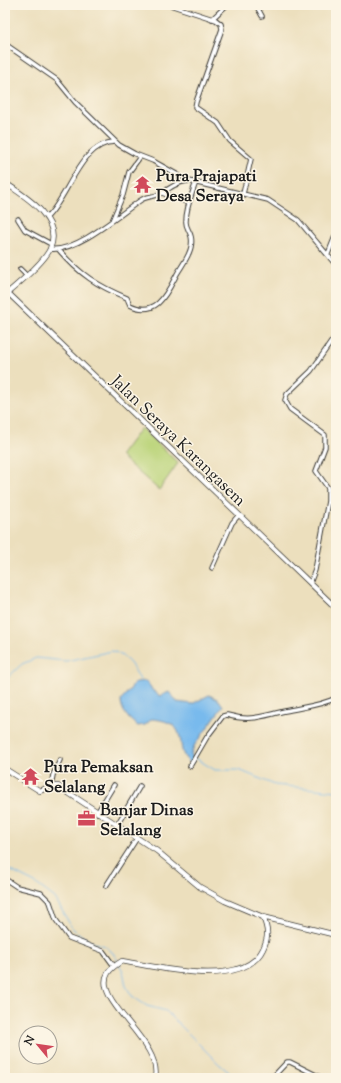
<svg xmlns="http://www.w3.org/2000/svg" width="341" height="1083" viewBox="0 0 341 1083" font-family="'Sorts Mill Goudy',serif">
<rect width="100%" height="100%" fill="#fcf5e5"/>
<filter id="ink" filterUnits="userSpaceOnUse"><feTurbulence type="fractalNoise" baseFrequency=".025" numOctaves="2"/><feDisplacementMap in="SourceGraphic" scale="8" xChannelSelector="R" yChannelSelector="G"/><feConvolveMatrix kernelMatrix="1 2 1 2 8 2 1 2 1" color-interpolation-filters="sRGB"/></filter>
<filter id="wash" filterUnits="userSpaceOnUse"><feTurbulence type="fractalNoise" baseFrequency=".012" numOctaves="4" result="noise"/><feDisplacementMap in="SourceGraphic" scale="16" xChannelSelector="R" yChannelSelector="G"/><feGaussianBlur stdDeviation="0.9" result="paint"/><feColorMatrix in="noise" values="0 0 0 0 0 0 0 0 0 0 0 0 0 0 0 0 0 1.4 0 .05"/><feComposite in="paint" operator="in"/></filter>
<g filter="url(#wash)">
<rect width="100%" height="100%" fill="#ecdfbd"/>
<path fill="#bbd47a" stroke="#6c784b" d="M141 428 178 463 159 490 120 456Z"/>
<path fill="#78baed" stroke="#4a6b84" d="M147 681 151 689 160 696 169 692 177 702 192 704 209 695 219 700 223 706 194 746 191 754 194 759 191 763C171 752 195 722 152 719L145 725 138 726C129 720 121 711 121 700L136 682Z"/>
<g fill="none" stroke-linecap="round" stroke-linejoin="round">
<path stroke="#78baed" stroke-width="1" d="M5 680 22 664 36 658 66 661 112 651C128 656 134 668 141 682
M195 758 215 770H239L275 785 336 791
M5 868 35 883 55 898 72 928 90 942 105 946 113 953 118 961
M119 964 123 971 126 986 132 996 147 1006 166 1011 219 1064 236 1078"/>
</g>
</g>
<g filter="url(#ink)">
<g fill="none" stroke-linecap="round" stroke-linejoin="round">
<defs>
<path id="minor" d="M170 5 216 20 221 24 222 29 196 102 195 107 218 123 230 141 251 159 243 194
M256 5 262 16
M212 19 227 5
M5 44 57 80 75 102 119 145 135 154 153 161 178 175 180 181
M162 193 189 203
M46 218C68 199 80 142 115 142
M18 219 25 230 51 244
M112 221 123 195 129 172 140 157
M50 249C76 253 120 214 141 200 147 196 155 197 161 193 171 188 178 181 189 181L268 200 298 220 336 265
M59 250C79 274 98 286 127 298L130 305C157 318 167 293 177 274 182 265 189 257 191 247 194 232 185 230 186 221 186 207 192 194 196 182
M328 254 336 234
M20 269 26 275
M328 501V488L316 471 325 447V435L290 409 285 400 287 394 311 371 336 335
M212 568 232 523 238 516
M310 583 315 570 328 501 336 497
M190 766 207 737 223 716 227 715C251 722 262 716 285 711 302 707 320 706 336 698
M51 786 53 775 60 760
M97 813 114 785
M117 825 140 786
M5 879 17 887 41 893 50 902 56 920 69 938 103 951 114 966
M106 886 137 838
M272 1078 287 1062H290L322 1078"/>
<path id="tertiary" d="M5 183C25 196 63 219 50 249 44 262 17 285 5 295
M5 290 336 608
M5 769 40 791 51 786H58L157 851 200 887 225 901 263 917 336 935
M155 1078C163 1042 91 1000 108 973 111 968 117 964 122 961 156 967 244 990 263 949 269 937 268 929 263 917"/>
</defs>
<use href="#minor" stroke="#3b3934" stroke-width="5.5"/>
<use href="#tertiary" stroke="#3b3934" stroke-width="6"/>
<use href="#minor" stroke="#fff" stroke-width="3.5"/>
<use href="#tertiary" stroke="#fff" stroke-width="4.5"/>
</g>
</g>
<defs>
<symbol id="temple-bare" viewBox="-9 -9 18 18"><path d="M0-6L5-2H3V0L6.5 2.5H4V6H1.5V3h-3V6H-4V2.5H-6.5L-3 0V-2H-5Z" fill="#d1495b" stroke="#fcf5e5" stroke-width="2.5" paint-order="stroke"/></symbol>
<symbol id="office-bare" viewBox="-9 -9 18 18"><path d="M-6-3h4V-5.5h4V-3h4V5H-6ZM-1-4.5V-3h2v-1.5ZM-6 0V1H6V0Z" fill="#d1495b" stroke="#fcf5e5" stroke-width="2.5" paint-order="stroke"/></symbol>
</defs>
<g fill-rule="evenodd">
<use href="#temple-bare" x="130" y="172" width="25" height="25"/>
<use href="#temple-bare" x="18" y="764" width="25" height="25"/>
<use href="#office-bare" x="74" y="806" width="25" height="25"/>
</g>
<g text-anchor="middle" stroke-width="3" stroke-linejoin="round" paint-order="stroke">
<g font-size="17" font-weight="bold" fill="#1c1c1c" stroke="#fcf5e5" text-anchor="start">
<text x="156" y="181">Pura Prajapati<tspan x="156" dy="20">Desa Seraya</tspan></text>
<text x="44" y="772">Pura Pemaksan<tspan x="44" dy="20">Selalang</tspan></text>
<text x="100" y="815">Banjar Dinas<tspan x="100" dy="20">Selalang</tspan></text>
</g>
<g font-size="17" fill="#1c1c1c" stroke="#fcf5e5">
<text transform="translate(179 440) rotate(44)" y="6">Jalan Seraya Karangasem</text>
</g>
</g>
<rect width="341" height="1083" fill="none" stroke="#fcf5e5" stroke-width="20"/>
<g transform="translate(38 1045) rotate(299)"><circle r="19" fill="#fcf5e5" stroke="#a29e95"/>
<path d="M0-3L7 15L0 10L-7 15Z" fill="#d1495b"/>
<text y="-6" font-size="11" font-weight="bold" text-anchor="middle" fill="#1c1c1c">N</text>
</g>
</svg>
